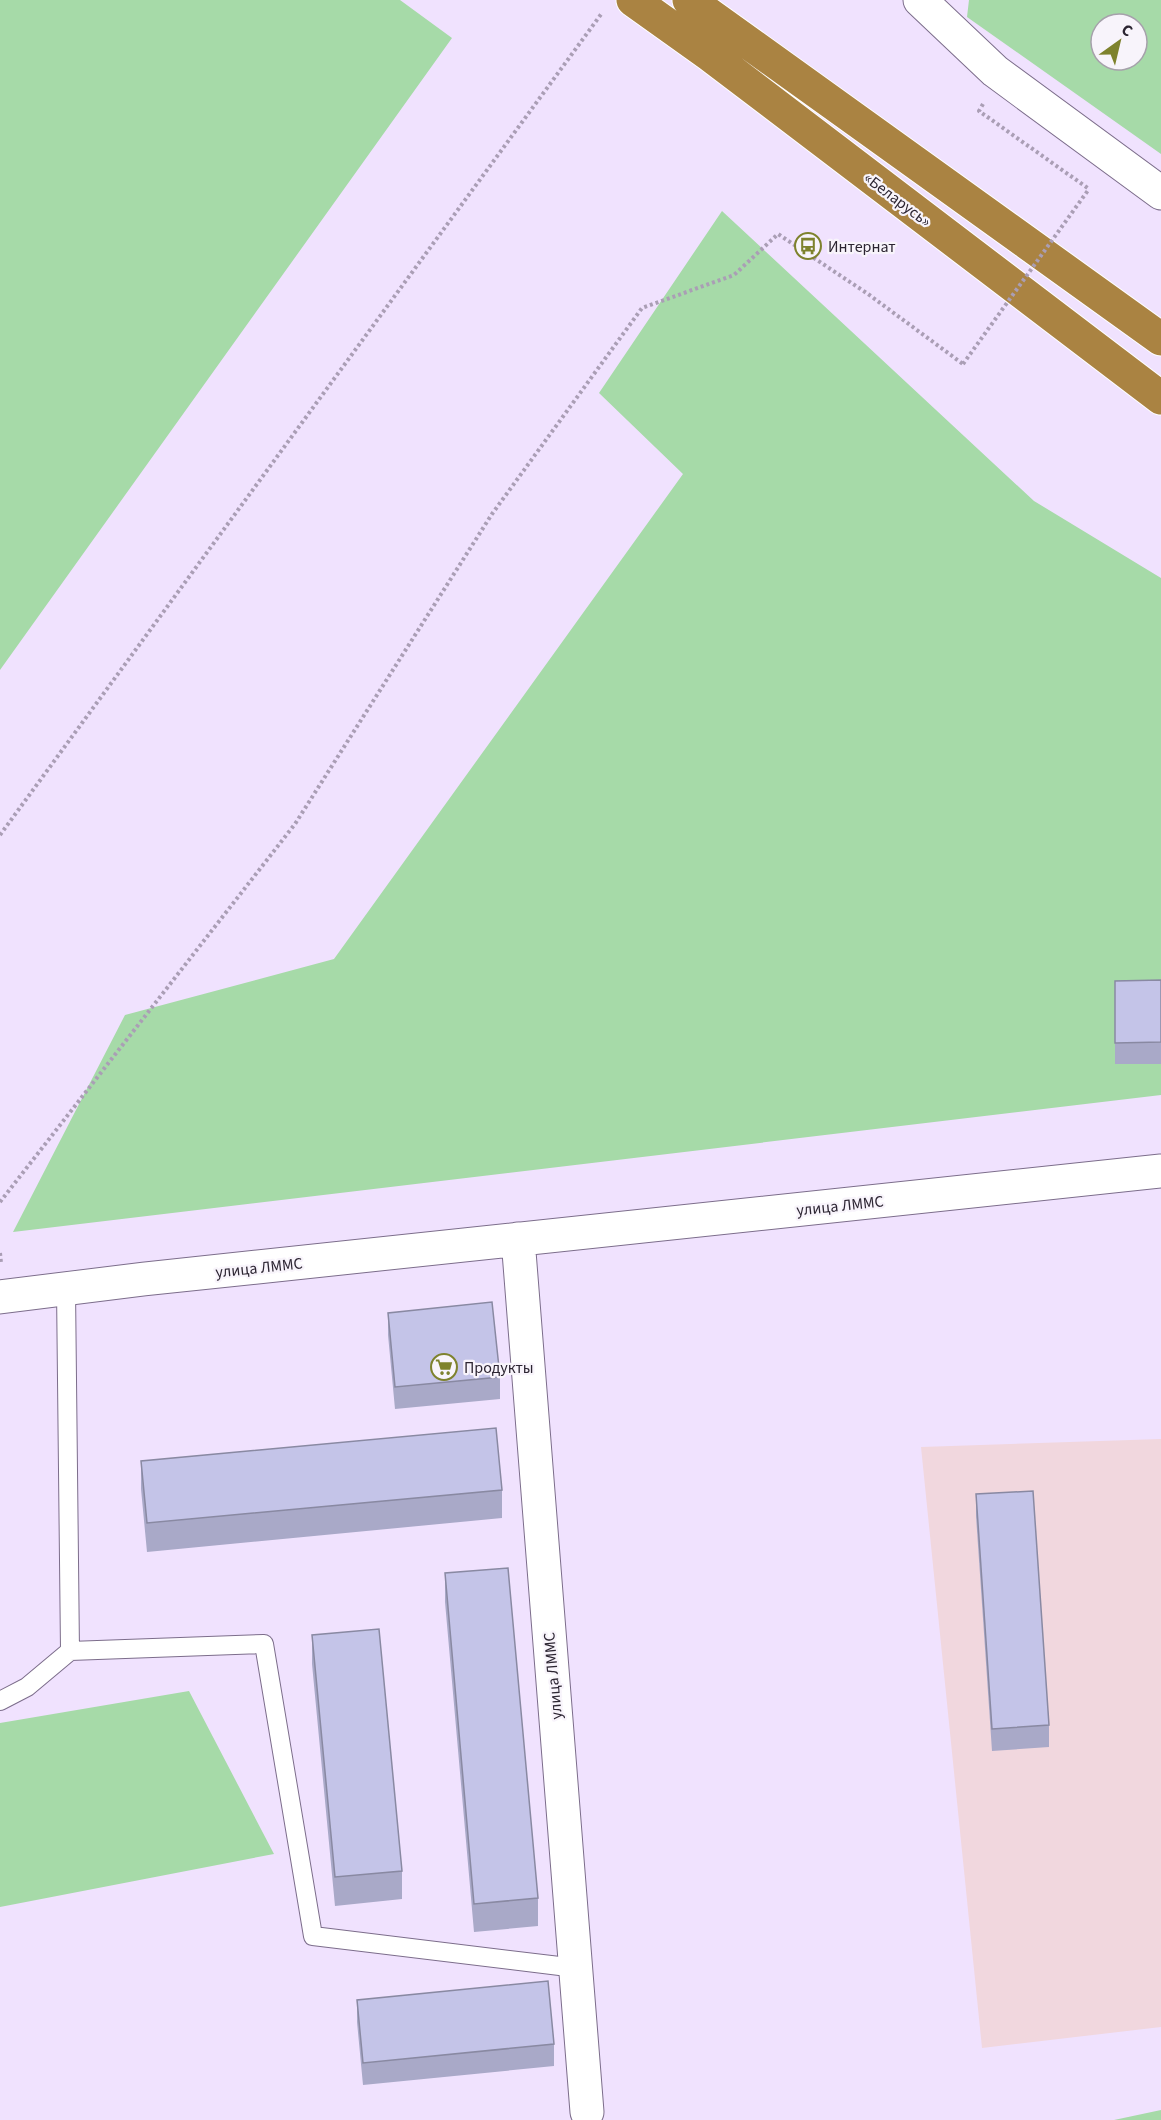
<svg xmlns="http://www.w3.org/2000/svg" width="1161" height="2120" viewBox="0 0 1161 2120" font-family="'Source Sans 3',sans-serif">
<rect width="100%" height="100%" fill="#f0e2fe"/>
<path fill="#f1d7de" d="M1161 1439V2027L982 2048 921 1447Z"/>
<path fill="#a6daa8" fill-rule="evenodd" d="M0 0H400L452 38 0 670Z
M969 0H1161V154L967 17ZM1101 24H1137V60H1101Z
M722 211 1034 501 1161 578V1095L13 1232 125 1015 334 959 683 474 599 393Z
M189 1691 274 1854 0 1907V1723Z
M1161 2110V2120H1114Z"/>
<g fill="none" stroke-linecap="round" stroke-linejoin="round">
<defs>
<path id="lane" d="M66 1289 70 1651 264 1644 313 1936 576 1968
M0 1701 27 1687 70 1651"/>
<path id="street" d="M920 0 995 71 1161 193
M518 1239 587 2112
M0 1297 144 1279 1161 1171"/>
<path id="highway" d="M633 0 710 55 1161 398
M689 0 1161 339"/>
</defs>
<use href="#lane" stroke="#7c6d8b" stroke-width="20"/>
<use href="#street" stroke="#7c6d8b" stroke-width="35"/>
<use href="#highway" stroke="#fff" stroke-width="35"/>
<path stroke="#aa9eb5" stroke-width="4" stroke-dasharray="3 3" stroke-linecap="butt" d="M983 104 979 111 1089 189
M0 835 602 13
M0 1202 295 824 492 514 642 308 734 275 778 234 868 294 963 364
M0 1253 1 1263"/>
<use href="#lane" stroke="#fff" stroke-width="18"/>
<use href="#street" stroke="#fff" stroke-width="33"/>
<use href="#highway" stroke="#aa8342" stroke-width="33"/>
<path stroke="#aa9eb5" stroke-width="4" stroke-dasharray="3 3" stroke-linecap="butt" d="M963 364 1089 189"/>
</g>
<path fill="#a9a9c8" d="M1161 980V1064H1115V981Z
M388 1313 500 1377V1399L395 1409 388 1335Z
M141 1461 502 1490V1518L147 1552 141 1489Z
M976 1494 1049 1725V1747L992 1751 976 1516Z
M445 1573 538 1898V1926L474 1932 445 1602Z
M312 1635 402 1871V1899L335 1906 312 1664Z
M357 2000 554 2044V2066L363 2085 357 2022Z"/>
<path fill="#c4c4e8" stroke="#8989a2" stroke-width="1.5" d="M1161 980V1042L1115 1043V981Z
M492 1302 500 1377 395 1387 388 1313Z
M496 1428 502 1490 147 1523 141 1461Z
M1033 1491 1049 1725 992 1729 976 1494Z
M508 1568 538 1898 474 1904 445 1573Z
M379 1629 402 1871 335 1877 312 1635Z
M548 1981 554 2044 363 2063 357 2000Z"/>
<defs>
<symbol id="bus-ring" viewBox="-11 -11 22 22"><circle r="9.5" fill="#f8f4fb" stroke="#7e822d" stroke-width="1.5"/><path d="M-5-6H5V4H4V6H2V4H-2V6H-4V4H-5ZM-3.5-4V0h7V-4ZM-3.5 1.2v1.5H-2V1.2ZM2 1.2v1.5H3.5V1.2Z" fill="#7e822d"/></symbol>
<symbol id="supermarket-ring" viewBox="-11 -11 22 22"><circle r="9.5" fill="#f8f4fb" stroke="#7e822d" stroke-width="1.5"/><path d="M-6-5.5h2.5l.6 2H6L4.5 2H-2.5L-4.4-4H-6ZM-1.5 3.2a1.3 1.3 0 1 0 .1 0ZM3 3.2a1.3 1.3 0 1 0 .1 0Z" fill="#7e822d"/></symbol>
</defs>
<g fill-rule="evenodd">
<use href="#bus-ring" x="793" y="231" width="30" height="30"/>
<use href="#supermarket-ring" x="429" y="1352" width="30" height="30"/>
</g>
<g text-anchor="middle" stroke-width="4.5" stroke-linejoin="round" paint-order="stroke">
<g font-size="16" fill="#2c2532" stroke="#f8f4fb">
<text transform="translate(898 199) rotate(37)" y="6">«Беларусь»</text>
<text transform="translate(840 1205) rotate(-6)" y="6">улица ЛММС</text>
<text transform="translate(259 1267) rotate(-6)" y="6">улица ЛММС</text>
<text transform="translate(552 1676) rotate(-95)" y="6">улица ЛММС</text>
</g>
<g font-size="16" fill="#2c2532" stroke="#f8f4fb" text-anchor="start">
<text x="828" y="252">Интернат</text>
<text x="464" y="1373">Продукты</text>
</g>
</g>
<g transform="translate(1119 42) rotate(34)"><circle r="28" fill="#f8f4fb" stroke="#a6a1ab" stroke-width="1.5"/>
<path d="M0-4.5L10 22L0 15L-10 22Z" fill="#7e822d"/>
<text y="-9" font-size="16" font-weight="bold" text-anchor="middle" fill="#2c2532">С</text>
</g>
</svg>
